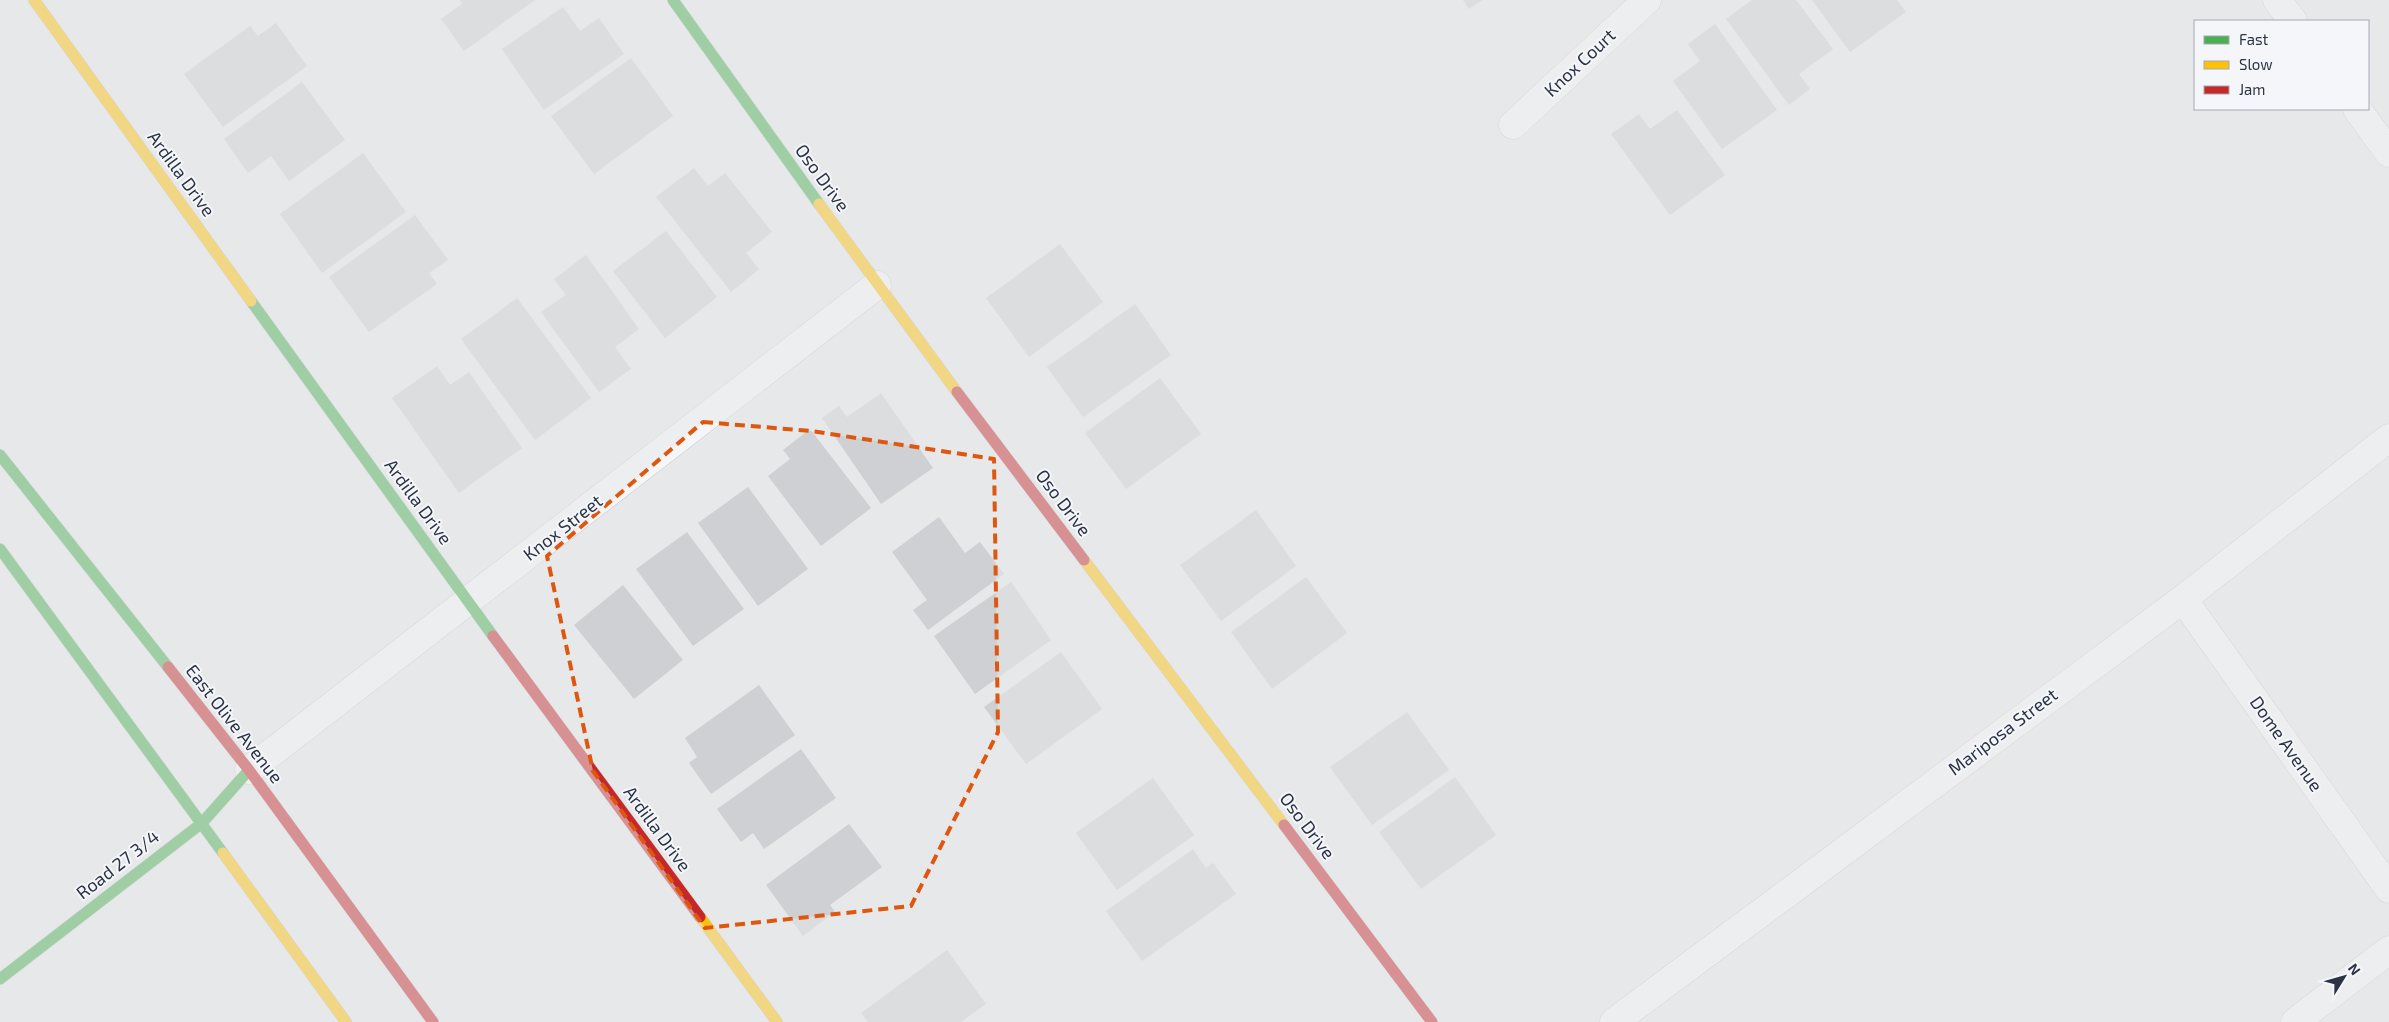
<svg xmlns="http://www.w3.org/2000/svg" width="2389" height="1022" viewBox="0 0 2389 1022" font-family="'Exo 2',sans-serif">
<rect width="100%" height="100%" fill="#e6e8ea"/>
<path fill="#ced0d3" d="M460 0H535L464 51 441 19 462 4Z
M1463 0H1482L1469 9Z
M1752 0H1796L1833 49 1799 74 1810 89 1789 105 1726 19Z
M1812 0H1897L1906 12 1850 52Z
M563 7 580 31 599 18 624 54 544 110 502 49Z
M276 23 307 66 223 127 184 74 250 26 258 36Z
M1715 24 1777 110 1722 149 1673 81 1700 61 1688 44Z
M631 58 673 116 594 174 551 116Z
M302 82 345 140 289 181 271 156 248 173 224 139Z
M1677 110 1725 175 1670 215 1611 134 1639 114 1650 129Z
M363 153 406 212 322 273 280 214Z
M694 168 708 186 725 173 772 232 746 253 759 269 731 292 656 197Z
M415 215 448 260 429 273 437 284 369 332 329 277Z
M666 231 717 297 665 338 613 271Z
M1060 244 1103 302 1029 357 986 298Z
M586 255 639 329 615 347 631 369 599 392 541 312 566 295 554 279Z
M517 298 591 398 535 440 461 339Z
M1135 304 1171 355 1083 417 1047 367Z
M437 366 450 385 469 372 522 448 459 493 392 398Z
M1160 378 1201 434 1126 489 1085 433Z
M881 393 933 468 881 504 822 418 839 406 847 417Z
M810 429 871 508 821 546 768 476 790 459 783 450Z
M748 487 808 569 758 606 698 523Z
M1256 510 1296 566 1221 621 1180 565Z
M939 517 965 553 980 542 1004 574 928 630 913 610 927 600 892 552Z
M687 532 744 609 693 646 636 569Z
M1306 577 1347 633 1272 689 1231 632Z
M1011 582 1051 640 975 694 934 636Z
M623 585 683 660 634 699 574 625Z
M1061 652 1102 709 1026 764 984 707Z
M759 685 795 735 711 794 689 763 697 757 685 738Z
M1407 712 1449 770 1372 825 1330 767Z
M801 749 836 798 764 849 753 833 741 842 717 809Z
M1455 777 1496 835 1421 889 1379 832Z
M1153 778 1194 835 1117 890 1076 833Z
M849 824 882 867 830 905 835 912 803 936 766 885Z
M1193 849 1206 868 1213 863 1236 894 1142 961 1106 911Z
M947 950 986 1004 961 1022H868L861 1013Z"/>
<g fill="none" stroke-linecap="round" stroke-linejoin="round">
<defs>
<path id="street" d="M2277 0 2293 21
M2357 109 2389 153
M1513 125 1647 0
M2183 599 2389 889
M249 770 877 285
M1614 1022 2183 599 2389 438
M2295 1022 2389 950"/>
<path id="fast" d="M673 0 819 204
M251 301 493 636
M0 455 168 667
M0 549 223 853
M0 979 202 823 249 770"/>
<path id="slow" d="M34 0 251 301
M819 204 957 392
M1084 560 1284 825
M223 853 346 1022
M700 917 777 1022"/>
<path id="jam" d="M957 392 1084 560
M493 636 700 917
M168 667 249 770 433 1022
M1284 825 1432 1022"/>
</defs>
<use href="#street" stroke="#c4c6c8" stroke-width="29"/>
<use href="#fast" stroke="#c4c6c8" stroke-width="12"/>
<use href="#slow" stroke="#c4c6c8" stroke-width="12"/>
<use href="#jam" stroke="#c4c6c8" stroke-width="12"/>
<use href="#street" stroke="#f5f6f7" stroke-width="28"/>
<use href="#fast" stroke="#4caf50" stroke-width="11"/>
<use href="#slow" stroke="#ffc107" stroke-width="11"/>
<use href="#jam" stroke="#c62828" stroke-width="11"/>
</g>
<path d="M0 0H2389V1022H0ZM703 422 811 431 994 459 998 732 911 906 705 928 593 771 547 556Z" fill="#e6e8ea" fill-opacity=".55" fill-rule="evenodd"/>
<path fill="none" stroke="#df570f" stroke-width="4" stroke-dasharray="10 6" stroke-linejoin="round" d="M703 422 811 431 994 459 998 732 911 906 705 928 593 771 547 556Z"/>
<g text-anchor="middle" stroke-width="4" stroke-linejoin="round" paint-order="stroke">
<g font-size="18" fill="#2b3445" stroke="#f4f6f9">
<text transform="translate(1580 63) rotate(-43)" y="6">Knox Court</text>
<text transform="translate(181 174) rotate(54)" y="6">Ardilla Drive</text>
<text transform="translate(822 178) rotate(54)" y="6">Oso Drive</text>
<text transform="translate(418 502) rotate(54)" y="6">Ardilla Drive</text>
<text transform="translate(1063 503) rotate(53)" y="6">Oso Drive</text>
<text transform="translate(563 528) rotate(-38)" y="6">Knox Street</text>
<text transform="translate(234 724) rotate(52)" y="6">East Olive Avenue</text>
<text transform="translate(2003 732) rotate(-37)" y="6">Mariposa Street</text>
<text transform="translate(2286 744) rotate(55)" y="6">Dome Avenue</text>
<text transform="translate(1307 826) rotate(53)" y="6">Oso Drive</text>
<text transform="translate(657 829) rotate(54)" y="6">Ardilla Drive</text>
<text transform="translate(118 865) rotate(-38)" y="6">Road 27 3/4</text>
</g>
</g>
<rect x="2194" y="20" width="175" height="90" fill="#f4f6f9" stroke="#a4a8b1"/>
<rect x="2204" y="36" width="25" height="8" fill="#4caf50" stroke="#a4a8b1"/>
<text x="2239" y="45" font-size="15" fill="#2b3445">Fast</text>
<rect x="2204" y="61" width="25" height="8" fill="#ffc107" stroke="#a4a8b1"/>
<text x="2239" y="70" font-size="15" fill="#2b3445">Slow</text>
<rect x="2204" y="86" width="25" height="8" fill="#c62828" stroke="#a4a8b1"/>
<text x="2239" y="95" font-size="15" fill="#2b3445">Jam</text>
<g transform="translate(2344 977) rotate(53)" stroke="#f4f6f9" stroke-width="4" paint-order="stroke">
<path d="M0-4L9 19L0 12L-9 19Z" fill="#2b3445"/>
<text y="-8" font-size="14" font-weight="bold" text-anchor="middle" fill="#2b3445">N</text>
</g>
</svg>
